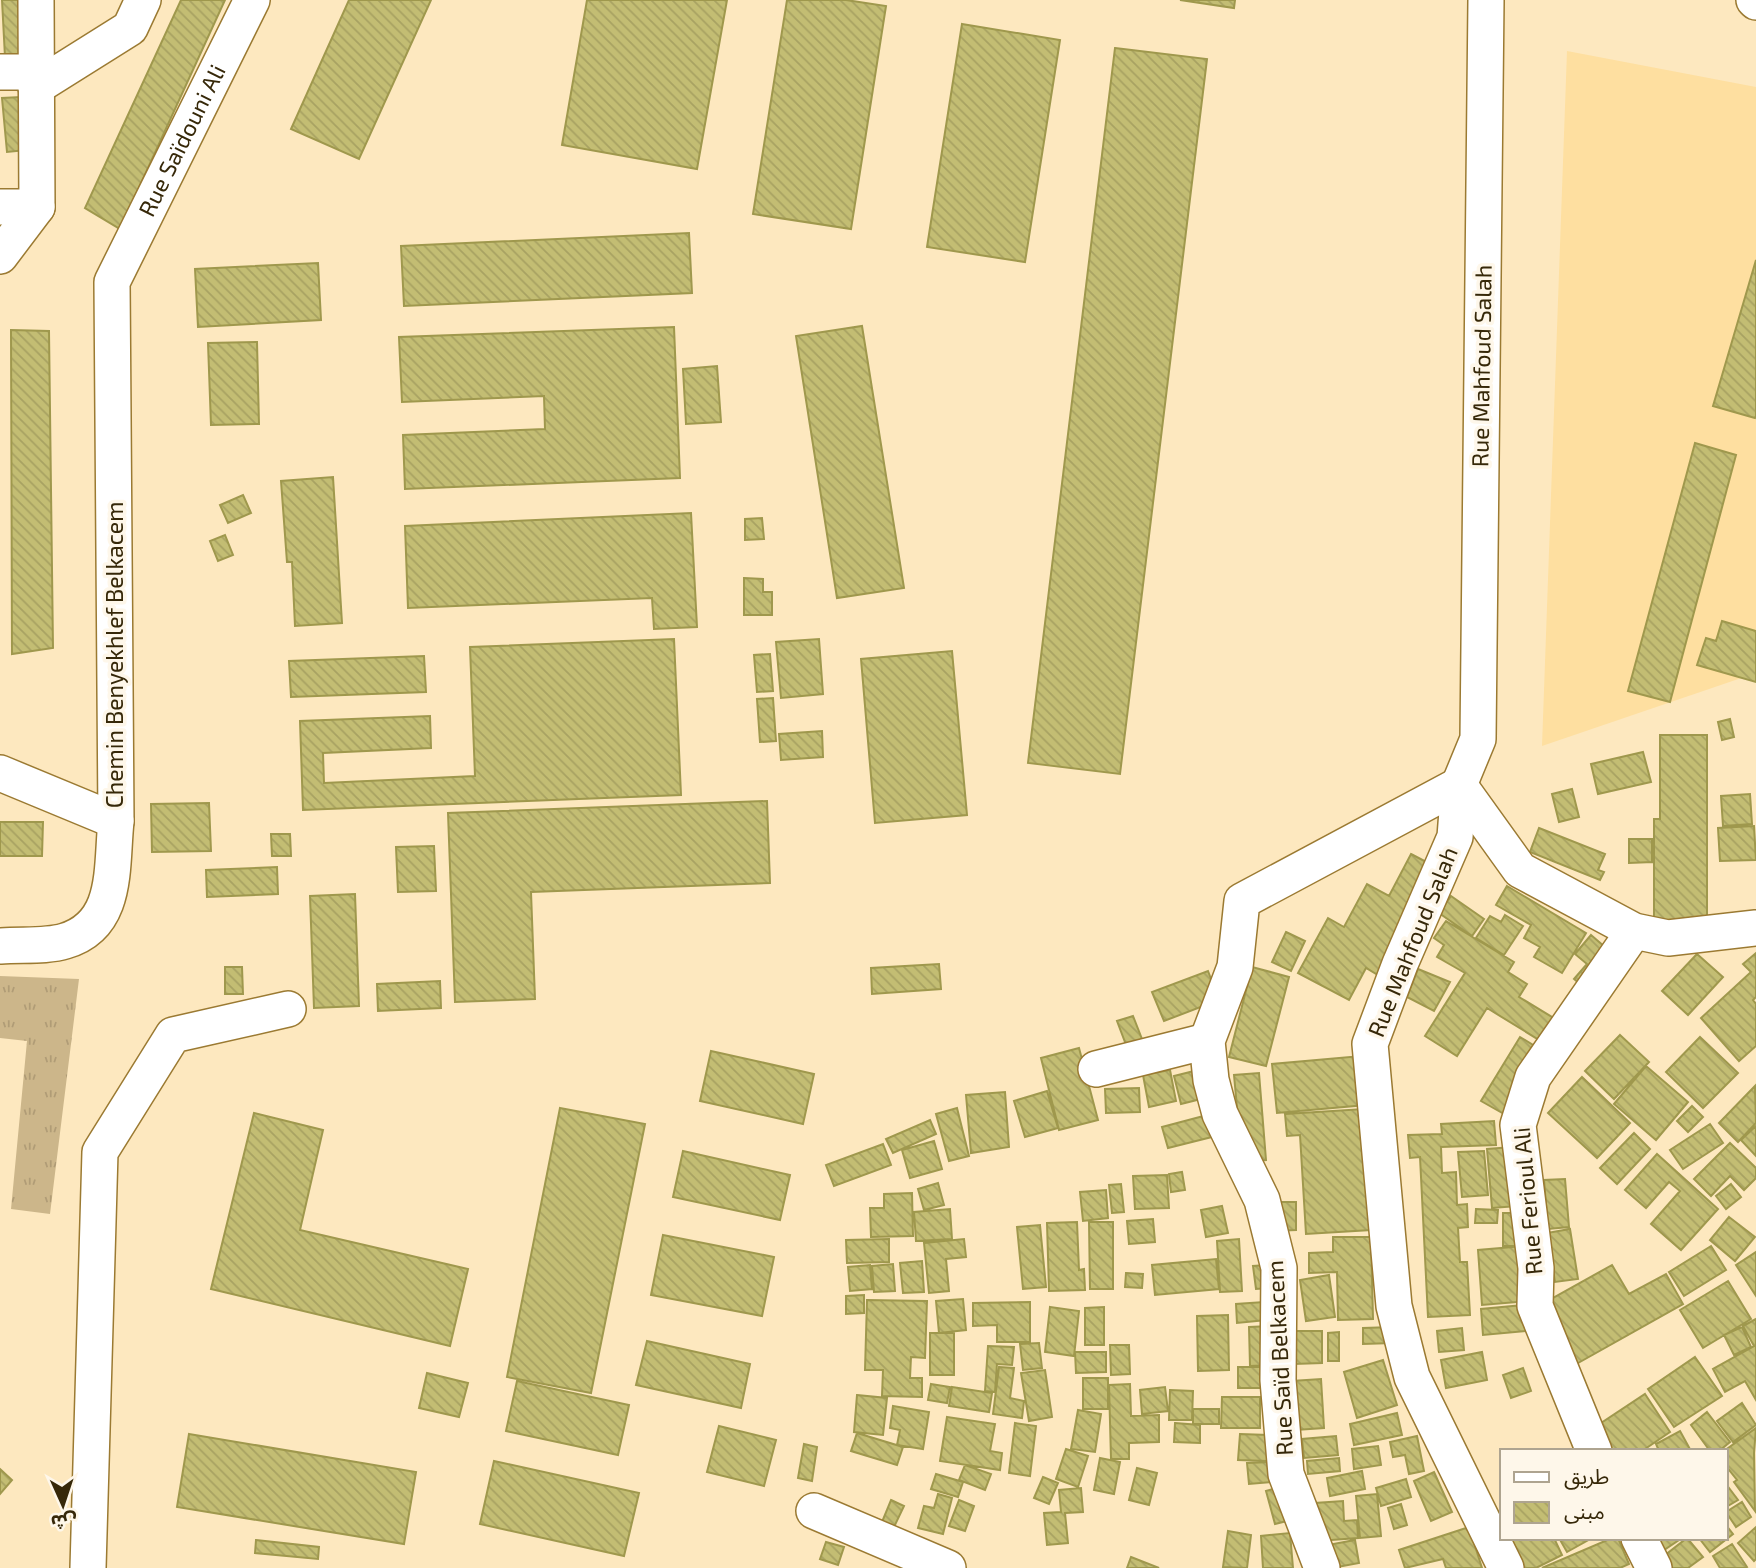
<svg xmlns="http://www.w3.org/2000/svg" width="1756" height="1568" viewBox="0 0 1756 1568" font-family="'Exo 2','Noto Sans Arabic',sans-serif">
<defs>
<pattern id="grass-tufts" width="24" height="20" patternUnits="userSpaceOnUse" patternTransform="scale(1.75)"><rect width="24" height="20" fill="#ccb68a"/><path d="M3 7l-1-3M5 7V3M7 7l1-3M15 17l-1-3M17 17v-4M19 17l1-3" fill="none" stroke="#b09c76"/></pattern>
<pattern id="building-back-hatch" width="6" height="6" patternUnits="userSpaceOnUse" patternTransform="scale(1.75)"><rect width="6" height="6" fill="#c3bd73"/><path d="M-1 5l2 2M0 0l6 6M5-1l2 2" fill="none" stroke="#a8a262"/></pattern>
</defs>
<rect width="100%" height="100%" fill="#fde8bf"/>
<path fill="#fedfa0" d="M1567 51 1756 87V673L1542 746Z"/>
<path fill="url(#grass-tufts)" d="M0 976 79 979 50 1214 11 1209 27 1041 0 1038Z"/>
<path fill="url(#building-back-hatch)" stroke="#9f984d" stroke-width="2" d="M2 0H24L26 56 5 57Z
M181 0H225L120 229 85 208Z
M349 0H431L359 159 291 129Z
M587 0H727L697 169 562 145Z
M787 0H846L886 6 851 229 753 214Z
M1180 0H1235L1234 8Z
M962 24 1060 40 1025 262 927 247Z
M1115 48 1207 59 1120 774 1028 763Z
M21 97 26 150 7 152 2 98Z
M689 233 692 293 404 306 401 246Z
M1756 260V416L1755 418 1713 406Z
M318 263 321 320 198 327 195 269Z
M862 326 904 588 837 598 796 336Z
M674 327 680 478 405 489 403 435 545 429 544 396 402 402 399 337Z
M11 330 49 331 53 648 12 654Z
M257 342 259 424 211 425 208 343Z
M717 366 721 422 686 424 683 369Z
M1695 443 1736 455 1670 702 1628 691Z
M333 477 342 623 295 626 292 562H287L281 481Z
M243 495 251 513 228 523 220 505Z
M691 513 697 627 654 629 652 598 408 608 405 526Z
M762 518 764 539 745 540V519Z
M225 535 233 555 218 561 210 541Z
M744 578 763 579V592H772V615H744Z
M1722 621 1756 631V682L1697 665 1706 638 1716 641Z
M674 639 681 795 303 810 300 721 430 716 431 748 323 753 324 783 475 776 470 647Z
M819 639 823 694 781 698 776 642Z
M952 651 967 815 875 823 861 659Z
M770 654 773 691 757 692 754 655Z
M424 656 426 692 291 697 289 661Z
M773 698 776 741 760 742 757 699Z
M1730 719 1734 737 1722 740 1718 722Z
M822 731 823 757 781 760 779 734Z
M1660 735H1707V927H1654V819H1660Z
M1643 752 1651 782 1598 794 1591 764Z
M1572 789 1579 817 1559 822 1552 794Z
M1750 794 1752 824 1723 826 1721 796Z
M767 801 770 883 531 892 535 999 455 1002 448 813Z
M209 803 211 851 152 852 151 804Z
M0 822H43L42 856H0Z
M1754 826 1756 860 1720 861 1718 828Z
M1539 828 1605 854 1598 870 1604 872 1600 880 1530 852Z
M271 834H290L291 856H272Z
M1629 839H1652V862L1629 863Z
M434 846 436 891 398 892 396 847Z
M1411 854 1436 867 1378 975 1366 968 1349 1000 1298 973 1328 918 1344 927 1367 884 1389 896Z
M277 867 278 894 207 897 206 870Z
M1507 886 1586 933 1562 973 1534 957 1540 947 1524 938 1531 925 1496 905Z
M355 894 359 1006 314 1008 310 896Z
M1451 896 1484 919 1472 936 1439 913Z
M1505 915 1523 926 1504 955 1476 938 1490 916 1501 922Z
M1446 921 1514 962 1508 972 1527 984 1519 997 1557 1020 1544 1043 1487 1008 1457 1056 1425 1036 1465 973 1437 957 1444 945 1434 938Z
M1286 932 1305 941 1291 971 1272 962Z
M1591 935 1626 965 1597 999 1574 979 1587 964 1575 954Z
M1756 953V997L1753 1000 1756 1004V1046L1739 1061 1701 1018 1751 972 1743 964Z
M1697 954 1723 977 1688 1015 1662 991Z
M939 964 941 989 872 994 871 968Z
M225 967H242L243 994H225Z
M1252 967 1289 977 1266 1066 1229 1057Z
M1418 969 1450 982 1434 1011 1407 997Z
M1208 971 1219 1000 1164 1021 1152 992Z
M440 981 441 1008 378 1011 377 984Z
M1133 1016 1147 1052 1131 1058 1117 1021Z
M1620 1035 1649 1062 1614 1099 1585 1071Z
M1520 1037 1543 1051 1504 1114 1481 1101Z
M1700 1037 1738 1073 1703 1108 1666 1072Z
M1079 1048 1098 1120 1059 1130 1041 1058Z
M711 1051 814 1074 803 1124 700 1101Z
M1361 1056 1366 1105 1277 1113 1272 1064Z
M1646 1066 1688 1102 1656 1140 1614 1104Z
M1202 1069 1209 1097 1181 1104 1174 1076Z
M1170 1070 1176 1101 1149 1107 1143 1075Z
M1259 1073 1266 1160 1242 1162 1234 1075Z
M1582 1077 1630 1123 1597 1158 1548 1113Z
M1755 1086 1756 1123 1738 1142 1719 1123Z
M1139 1088 1140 1112 1106 1113 1105 1089Z
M1047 1091 1058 1128 1025 1137 1014 1101Z
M1005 1092 1009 1147 971 1153 966 1095Z
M1692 1106 1703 1117 1688 1132 1677 1121Z
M560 1108 645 1124 591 1393 507 1377Z
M957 1108 969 1156 949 1161 936 1114Z
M1364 1109 1371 1230 1306 1234 1300 1135 1287 1136 1285 1114Z
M254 1113 323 1130 300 1230 468 1269 450 1346 211 1289Z
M1211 1114 1216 1136 1168 1148 1162 1127Z
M930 1120 936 1134 893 1153 886 1139Z
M1494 1121 1496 1145 1441 1147 1442 1173 1456 1172 1457 1205 1467 1204 1468 1227 1458 1228 1460 1262H1467L1470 1315 1428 1317 1420 1157 1410 1158 1408 1135 1442 1134 1441 1124Z
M1710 1124 1723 1143 1683 1169 1670 1150Z
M1756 1126V1156L1741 1140Z
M1634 1133 1650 1149 1617 1184 1600 1168Z
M934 1141 942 1169 910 1178 902 1150Z
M1730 1143 1756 1168V1178L1744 1190 1730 1176 1711 1196 1694 1179Z
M883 1144 891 1165 834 1186 826 1165Z
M1512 1147 1517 1206 1492 1208 1487 1149Z
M683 1151 790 1175 780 1220 673 1197Z
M1484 1151 1488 1195 1462 1197 1458 1152Z
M1657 1154 1718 1209 1681 1250 1651 1224 1680 1191 1669 1182 1646 1208 1625 1190Z
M1182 1172 1185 1190 1171 1192 1169 1174Z
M1167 1175 1169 1208 1135 1209 1133 1176Z
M1565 1179 1569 1227 1548 1229 1544 1180Z
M938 1183 944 1205 924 1210 918 1189Z
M1121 1184 1124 1212 1112 1213 1109 1185Z
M1731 1184 1741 1197 1726 1209 1716 1196Z
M1106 1190 1108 1218 1083 1221 1080 1192Z
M912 1193 913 1236 871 1237 870 1208H884V1194Z
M1271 1202H1296V1230L1272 1231Z
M1222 1206 1228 1233 1206 1237 1201 1210Z
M950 1209 952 1239 916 1241 914 1212Z
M1476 1209 1498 1210 1497 1223H1475Z
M1503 1213H1522V1246H1503Z
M1729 1217 1755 1237 1735 1261 1710 1240Z
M1153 1219 1155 1242 1129 1244 1127 1221Z
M1077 1222 1079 1270 1084 1269 1085 1290 1049 1291 1047 1223Z
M1089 1222H1113V1289H1090Z
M1040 1225 1046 1287 1023 1289 1017 1227Z
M1570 1229 1578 1279 1555 1282 1547 1233Z
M663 1235 774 1257 762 1316 651 1295Z
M1333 1237H1371L1373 1319 1338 1320 1337 1272 1309 1273V1253L1333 1252Z
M889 1239V1262L847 1263 846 1240Z
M964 1239 966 1257 946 1259 949 1291 929 1293 924 1243Z
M1239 1239 1242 1291 1220 1292 1217 1241Z
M1524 1246 1528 1301 1482 1305 1478 1250Z
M1711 1246 1726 1270 1684 1296 1669 1272Z
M1756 1252V1296L1736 1265Z
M1216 1259 1219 1289 1155 1295 1152 1265Z
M922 1261 924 1292 903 1293 900 1263Z
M893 1264 895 1291 874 1292 872 1266Z
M870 1265 872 1289 850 1291 848 1267Z
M1267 1265 1270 1288 1256 1289 1253 1266Z
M1612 1265 1629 1294 1666 1274 1683 1304 1571 1367 1537 1307Z
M1126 1273 1143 1274 1142 1288 1125 1287Z
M1329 1275 1335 1317 1306 1321 1300 1280Z
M1728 1281 1751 1319 1703 1348 1680 1310Z
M864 1295V1313L846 1314V1296Z
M963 1299 966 1330 939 1333 936 1301Z
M867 1300 927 1301 925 1358 911 1357 910 1378H922V1397L882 1396 883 1370H865Z
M1030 1302V1342H997V1325L973 1326V1303Z
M1264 1302 1266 1320 1237 1323 1236 1304Z
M1533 1304 1536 1330 1483 1335 1481 1309Z
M1050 1307 1079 1311 1074 1356 1045 1352Z
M1104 1307V1345H1085V1308Z
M1228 1315 1229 1370 1198 1371 1197 1316Z
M1756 1319V1400L1745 1381 1725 1392 1713 1369 1754 1346 1743 1326Z
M1273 1326V1365L1250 1366 1249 1327Z
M1393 1327V1343L1363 1344V1328Z
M1742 1327 1751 1347 1734 1355 1724 1335Z
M1462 1328 1464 1350 1439 1352 1437 1331Z
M1294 1331H1322V1363L1294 1364Z
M1339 1332V1361H1328V1333Z
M930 1333H954V1375H930Z
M647 1341 750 1364 741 1408 636 1385Z
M1039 1343 1042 1368 1023 1370 1020 1344Z
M1110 1345H1129L1130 1374 1111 1375Z
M988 1346 1014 1347 1012 1365 997 1364 995 1392 985 1391Z
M1075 1352H1106V1372L1076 1373Z
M1482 1352 1487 1380 1446 1388 1441 1360Z
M1695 1357 1722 1396 1674 1427 1648 1389Z
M1383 1360 1397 1405 1357 1418 1344 1372Z
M999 1367 1014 1368 1010 1398 1024 1401 1022 1418 993 1414Z
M1238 1367H1267V1388H1238Z
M1523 1368 1531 1391 1511 1398 1503 1375Z
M1045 1370 1052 1417 1029 1421 1021 1373Z
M427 1373 468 1383 459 1417 419 1408Z
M1083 1378H1108V1409H1083Z
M1321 1379 1324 1428 1296 1430 1292 1381Z
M517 1381 629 1405 618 1455 506 1431Z
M931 1384 950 1387 947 1403 928 1400Z
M1130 1384 1131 1416 1159 1415V1442L1129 1443V1459H1111L1109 1385Z
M952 1387 992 1393 989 1412 949 1406Z
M1165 1387 1168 1411 1142 1414 1140 1390Z
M1170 1390 1193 1391 1192 1420H1169Z
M1645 1394 1670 1432 1642 1451H1607L1592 1429Z
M857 1395 887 1398 883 1435 854 1432Z
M1222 1397H1260V1428H1221Z
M1742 1403 1756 1425 1733 1442 1717 1421Z
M893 1406 929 1412 923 1449 897 1445 900 1430 890 1428Z
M1193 1409H1219V1424H1193Z
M1078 1410 1101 1414 1095 1452 1071 1449Z
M1707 1412 1730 1442 1719 1451H1710L1691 1425Z
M1397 1413 1402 1435 1354 1445 1350 1424Z
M947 1417 995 1424 990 1451 1002 1453 1000 1470 940 1461Z
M1015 1423 1036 1426 1030 1476 1009 1473Z
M1175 1423 1200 1425V1443L1174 1442Z
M719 1426 776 1440 764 1486 707 1472Z
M1756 1428 1754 1453 1755 1511 1734 1482 1737 1480 1726 1466 1724 1451Z
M1680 1431 1691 1451H1659L1656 1444Z
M857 1433 903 1447 897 1465 851 1451Z
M189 1434 416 1472 404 1544 177 1507Z
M1240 1434 1268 1435 1267 1461 1238 1460Z
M1336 1436 1338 1455 1304 1458 1302 1439Z
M1417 1436 1424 1471 1409 1474 1405 1455 1393 1457 1390 1442Z
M804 1444 817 1447 812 1481 798 1478Z
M1378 1446 1381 1465 1354 1469 1352 1449Z
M1066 1449 1088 1456 1078 1487 1056 1479Z
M1100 1458 1120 1462 1114 1494 1094 1490Z
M1339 1458 1340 1471 1308 1474 1307 1461Z
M494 1461 639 1493 624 1556 480 1524Z
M1271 1462 1272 1482 1249 1484 1247 1463Z
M965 1465 991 1474 985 1490 959 1480Z
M1137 1468 1157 1473 1149 1505 1129 1500Z
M0 1469 12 1480 0 1494Z
M1362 1471 1365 1489 1330 1496 1327 1478Z
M1434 1472 1452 1512 1431 1521 1414 1481Z
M936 1474 963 1482 958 1497 931 1489Z
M1043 1477 1058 1483 1049 1504 1034 1498Z
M1406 1479 1411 1497 1381 1506 1376 1488Z
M1726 1484 1738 1500 1726 1507Z
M1081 1488 1083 1512 1065 1513 1068 1543 1047 1545 1044 1513 1061 1512 1059 1490Z
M1277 1488 1287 1521 1275 1524 1266 1491Z
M938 1494 952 1498 943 1534 918 1528 924 1506 934 1508Z
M1377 1494 1381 1536 1360 1538 1356 1496Z
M891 1500 904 1506 894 1527 882 1522Z
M959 1500 974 1506 965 1531 949 1526Z
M1343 1501 1344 1521 1357 1520 1358 1538 1318 1541 1315 1503Z
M1742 1502 1751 1517 1736 1527 1726 1512Z
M1401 1504 1407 1525 1394 1529 1388 1508Z
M1726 1525 1733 1534 1710 1552 1699 1538H1726Z
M1469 1527 1482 1568H1446L1443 1559 1405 1568 1399 1550Z
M1756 1527V1559L1754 1561 1738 1543Z
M1228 1531 1251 1535 1247 1568 1223 1567Z
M1290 1533 1293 1568H1263L1261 1536Z
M1511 1538H1554L1562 1555 1536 1568H1523Z
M1559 1538H1592L1567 1552Z
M1612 1538H1618L1629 1564 1620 1568H1542Z
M1652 1538H1682L1661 1552Z
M1687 1538 1703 1557 1688 1568H1659L1655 1563Z
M256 1540 319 1547 318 1559 255 1553Z
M1355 1540 1359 1563 1332 1568 1328 1545Z
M826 1542 844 1547 838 1565 820 1559Z
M1732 1544 1747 1567 1745 1568H1720L1713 1556Z
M1131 1557 1159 1568H1127Z"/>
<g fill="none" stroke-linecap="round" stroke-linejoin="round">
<defs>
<g id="minor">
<path d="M1486 0 1478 739 1459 785 1455 837 1400 964 1370 1044 1394 1306 1412 1377 1506 1568"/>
<path d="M1754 0 1756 2"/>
<path d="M0 72H36"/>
<path d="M36 87 130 28 143 0"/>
<path d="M0 207H37"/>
<path d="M0 256 37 207 36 0"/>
<path d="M0 773 116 821"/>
<path id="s1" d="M0 946C20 944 46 947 65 941 119 925 111 867 116 821L112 282 252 0"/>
<path d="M1096 1069 1207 1041"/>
<path d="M1594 1451 1535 1306 1536 1268 1518 1125 1533 1077 1634 931"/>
<path d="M814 1511 948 1568"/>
<path d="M1639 1538 1654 1568"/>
<path d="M88 1568 100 1152 173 1035 288 1009"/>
<path d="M1322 1568 1286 1474 1278 1380 1279 1268 1262 1200 1220 1114 1211 1080 1207 1041 1235 967 1242 901 1459 785 1520 870 1634 931 1668 938 1756 928"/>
</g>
</defs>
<use href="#minor" stroke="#9b7a32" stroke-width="38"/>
<use href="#minor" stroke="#fff" stroke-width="35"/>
</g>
<g text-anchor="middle" stroke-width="7" stroke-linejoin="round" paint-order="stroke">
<g font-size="23" fill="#362809" stroke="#fef7ea">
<text dy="8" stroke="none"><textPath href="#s1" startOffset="903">Rue Saïdouni Ali</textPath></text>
<text transform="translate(1482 366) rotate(-89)" y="8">Rue Mahfoud Salah</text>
<text transform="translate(115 655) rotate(-90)" y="8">Chemin Benyekhlef Belkacem</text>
<text transform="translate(1413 942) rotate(-68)" y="8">Rue Mahfoud Salah</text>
<text transform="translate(1528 1201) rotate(-95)" y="8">Rue Ferioul Ali</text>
<text transform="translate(1280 1358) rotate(-93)" y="8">Rue Saïd Belkacem</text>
</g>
</g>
<rect x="1500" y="1449" width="228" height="91" fill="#fef7ea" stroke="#aea490" stroke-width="2"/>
<rect x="1514" y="1472" width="35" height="10" fill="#ffffff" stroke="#aea490" stroke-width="2"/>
<text x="1564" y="1484" font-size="21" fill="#362809">طريق</text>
<rect x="1514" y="1502" width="35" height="21" fill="url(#building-back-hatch)" stroke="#aea490" stroke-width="2"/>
<text x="1564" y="1519" font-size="21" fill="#362809">مبنى</text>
<g transform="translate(63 1505) rotate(177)" stroke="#fef7ea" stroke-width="5" paint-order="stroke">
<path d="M0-5L12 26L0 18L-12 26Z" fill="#362809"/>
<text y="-10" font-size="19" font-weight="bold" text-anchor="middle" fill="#362809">ش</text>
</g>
</svg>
